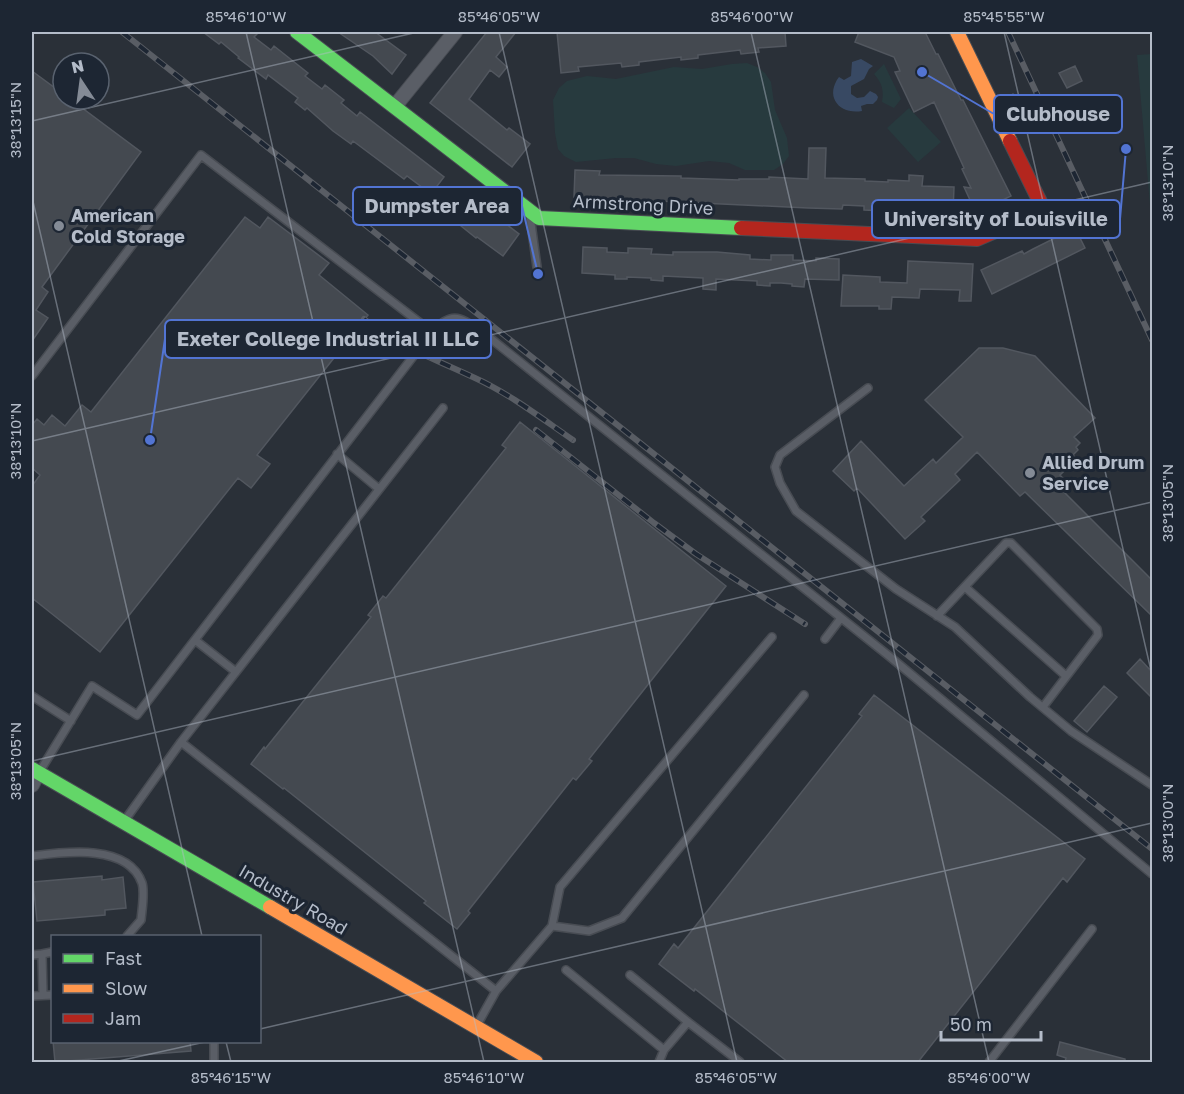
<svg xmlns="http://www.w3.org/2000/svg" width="1184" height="1094" viewBox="0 0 1184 1094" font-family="'Golos Text',sans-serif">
<rect width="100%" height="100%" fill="#2a3038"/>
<path fill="#273a3e" d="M1152 54V228L1137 55Z
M747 63 757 67 765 73 771 82 775 110 787 138 789 156 783 164 774 170H745L729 163 709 161 676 166 656 164 634 158H616L576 162 564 156 558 149 555 133 553 100 559 88 567 81 587 76 616 79 674 67 702 69 732 64Z
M884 64 901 99 894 108 882 102C884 90 882 83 874 74Z
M909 108 941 142 918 162 887 128Z"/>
<path fill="#384963" d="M861 59 873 66 869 69 864 79 851 86V94L857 98 864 97 870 91 876 94 878 97 877 100 873 104H867L861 106 862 111C840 115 824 97 839 77L844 80 851 76 852 62Z"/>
<path fill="#444950" stroke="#52575f" stroke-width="1.5" d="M203 32H259L254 37 271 50 274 46 308 73 305 76 322 89 325 85 344 100 341 103 357 116 360 112 444 177 431 194 407 176 404 179 353 141 351 144 333 131 307 108 305 110 295 102 298 98 268 75 266 79 238 58 239 57 221 42 219 44Z
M338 32H375L406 55 392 74 373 56Z
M487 32H516L496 57 507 67 499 77 490 70 469 99 507 130 509 128 530 144 512 167 430 103Z
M557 32H785L786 46 758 48 759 52 741 54 740 50 698 55V58L681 60V57L639 62V65L622 67 621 63 578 67 579 71 561 73Z
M859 32H925L936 54H938L961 100H963L1011 196 976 213 964 187 971 188 962 169 964 168 934 102 914 112 895 72 900 71 894 57 855 42Z
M1075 66 1082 81 1067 88 1059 73Z
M32 71 63 94V99H70L141 152 42 287 48 292 36 310 48 318 32 341Z
M1013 94 1021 109 1010 114 1003 100Z
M809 148H826L825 178 865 179V181L888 182V180L909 181V175L923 176 922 186 954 187 953 213H908V207L886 206V211L864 210V206L843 205 842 209 808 208 574 197 575 170 600 171 599 175 681 176V178L739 180V179H769V177L808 179Z
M474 199 519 234 503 256 477 237 476 238 456 222Z
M245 217 260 228 268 217 329 263 319 275 368 315 257 455 270 464 251 488 238 478 100 652 32 598V486L40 475 32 468V425L37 419 44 425 52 415 65 426 82 405 91 412Z
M1075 228 1085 248 992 294 981 270 1022 251 1024 254 1033 249Z
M583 247 607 248V252L628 253V248L652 249 651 254 673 255V252H717L750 255V259L771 260V255H793V260L816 261V258L839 259V280L805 279 804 287 792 286V284L781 283H770V286L757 285V281L716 279V290L703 289V278L663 276V281L651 280V278L627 277V279H615V275L582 273Z
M908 261 973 264 971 301H959L960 290 920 289 919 298 892 297 891 309H879V306H841L843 275 880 277V282L907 283Z
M979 348H1003L1035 356 1095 418 1074 437 1080 443 1076 447 1078 450 1073 455 1077 459 1060 475 1069 485 1062 490 1152 580V616L1025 492 1020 496 977 452 955 474 960 480 921 517 925 521 905 539 857 488 854 491 833 471 861 441 904 486 933 459 936 463 963 437 925 400Z
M520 422 726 586 589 759 592 761 576 780 573 778 468 911 470 913 457 929 424 903 426 901 284 788 283 789 251 764 264 747 265 749 371 617 368 615 383 596 386 598 506 448 502 445Z
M1140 659 1152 672V698L1127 673Z
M1104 686 1117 697 1087 732 1074 721Z
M874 695 1085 859 1067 882 1063 878 918 1062H788L695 989 694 991 659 964 674 944 678 948 862 716 859 714Z
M102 876V880L123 877 126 908 105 910V915L37 921 33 882Z
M53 1041H190L191 1051 55 1062Z
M1060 1042 1125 1059V1062H1065L1066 1058 1057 1055Z"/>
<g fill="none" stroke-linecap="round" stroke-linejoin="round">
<defs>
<path id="lane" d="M530 216 537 267
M432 332C451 312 458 316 480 330L889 656 1152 874
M32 376 201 155 432 332 137 715 92 686 40 771
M868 388 780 455 775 467 780 483 796 511 896 589 955 627 1030 697 1071 731 1152 785
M337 454 379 489
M965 587 1066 676
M937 616 1006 543H1011L1097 629 1098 635 1043 707
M825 639 841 618
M195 640 236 672
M32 696 71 721
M181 742 443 408
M125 820 181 742 496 991 477 1025
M32 856C64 852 128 843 142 883 145 892 142 909 141 920L127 936
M552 926 589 931 622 918 804 695
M32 955 42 954
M566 970 664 1050 659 1062
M630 975 688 1022 664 1050
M496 991 552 926 560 887 772 637
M43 995 42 954 52 952
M32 996 52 995
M688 1022 740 1062
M214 1062V1042
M989 1062 1092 929"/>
<path id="street" d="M395 106 455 32
M32 785 38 773"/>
<path id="fast" d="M297 32 539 218 741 228
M32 769 270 907"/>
<path id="slow" d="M957 32 1010 141
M270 907 536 1062"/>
<path id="jam" d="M741 228 977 239 1044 210 1010 141"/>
</defs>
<use href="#lane" stroke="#484c53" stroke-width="10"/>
<use href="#street" stroke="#484c53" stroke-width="16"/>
<use href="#fast" stroke="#484c53" stroke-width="16"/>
<use href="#slow" stroke="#484c53" stroke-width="16"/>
<use href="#jam" stroke="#484c53" stroke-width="16"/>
<use href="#lane" stroke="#5a5e66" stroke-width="7"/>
<use href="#street" stroke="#5a5e66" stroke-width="14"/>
<use href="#fast" stroke="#63d668" stroke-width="14"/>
<use href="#slow" stroke="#ff974d" stroke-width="14"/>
<use href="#jam" stroke="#b3261e" stroke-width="14"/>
<defs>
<path id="rail" d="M122 32 1152 849
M1008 32 1152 340
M364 319C398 346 437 360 475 378 510 394 541 418 573 440
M536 430 654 523 696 554 805 624"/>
</defs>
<use href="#rail" stroke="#595d64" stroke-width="6"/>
<use href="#rail" stroke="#1d2633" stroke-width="4" stroke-dasharray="11" stroke-linecap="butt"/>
</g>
<path fill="none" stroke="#b4bcc9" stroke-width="1.5" stroke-opacity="0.45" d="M246 32 484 1062M499 32 737 1062M751 32 989 1062M1004 32 1152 675M32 121 418 32M32 197 202 936M32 441 1152 182M32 761 1152 502M260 1029 1152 823M226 1042 231 1062M114 1062 205 1042"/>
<g fill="#848b96" stroke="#1d2633" stroke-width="2">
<circle cx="59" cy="226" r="6"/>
<circle cx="1030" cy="473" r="6"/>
</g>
<g text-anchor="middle" stroke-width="6" stroke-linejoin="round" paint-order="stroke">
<g font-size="18" fill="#b4bcc9" stroke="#1d2633">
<text transform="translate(643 205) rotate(3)" y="6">Armstrong Drive</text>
<text transform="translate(293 900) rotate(30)" y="6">Industry Road</text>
</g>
<g font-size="18" font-weight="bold" fill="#b4bcc9" stroke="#1d2633" text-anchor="start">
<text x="71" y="222">American<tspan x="71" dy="21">Cold Storage</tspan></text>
<text x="1042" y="469">Allied Drum<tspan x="1042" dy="21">Service</tspan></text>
</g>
</g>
<path fill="none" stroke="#5274d3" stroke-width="2" d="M922 72L994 114M538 274L522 206M1126 149L1120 219M150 440L165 339"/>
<g fill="#5274d3" stroke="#1d2633" stroke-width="2">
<circle cx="922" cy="72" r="6"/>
<circle cx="538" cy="274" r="6"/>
<circle cx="1126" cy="149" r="6"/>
<circle cx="150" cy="440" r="6"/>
</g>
<g fill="#1d2633" stroke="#5274d3" stroke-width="2">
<rect x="994" y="95" width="128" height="38" rx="6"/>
<rect x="353" y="187" width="169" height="38" rx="6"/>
<rect x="872" y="200" width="248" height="38" rx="6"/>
<rect x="165" y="320" width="326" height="38" rx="6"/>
</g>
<g font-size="20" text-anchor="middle" font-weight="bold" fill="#b4bcc9">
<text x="1058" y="121">Clubhouse</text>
<text x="437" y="213">Dumpster Area</text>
<text x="996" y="226">University of Louisville</text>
<text x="328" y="346">Exeter College Industrial II LLC</text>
</g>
<rect width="1184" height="1094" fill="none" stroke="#1d2633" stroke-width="66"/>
<rect x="51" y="935" width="210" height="108" fill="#1d2633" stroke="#59626f" stroke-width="1.5"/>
<rect x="63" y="954" width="30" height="9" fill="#63d668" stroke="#59626f" stroke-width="1.5"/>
<text x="105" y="965" font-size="18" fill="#b4bcc9">Fast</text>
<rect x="63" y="984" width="30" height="9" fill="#ff974d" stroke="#59626f" stroke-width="1.5"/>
<text x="105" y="995" font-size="18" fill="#b4bcc9">Slow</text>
<rect x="63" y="1014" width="30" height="9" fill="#b3261e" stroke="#59626f" stroke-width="1.5"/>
<text x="105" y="1025" font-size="18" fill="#b4bcc9">Jam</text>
<g transform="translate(81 81) rotate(347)"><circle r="28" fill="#1d2633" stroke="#59626f" stroke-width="1.5"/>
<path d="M0-4.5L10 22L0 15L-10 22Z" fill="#848b96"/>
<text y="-9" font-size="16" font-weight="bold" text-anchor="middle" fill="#b4bcc9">N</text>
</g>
<path d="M941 1031v9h100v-9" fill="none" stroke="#b4bcc9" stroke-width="3"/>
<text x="950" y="1031" font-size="18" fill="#b4bcc9" stroke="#1d2633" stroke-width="4.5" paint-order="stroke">50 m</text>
<rect x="33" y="33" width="1118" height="1028" fill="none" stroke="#b4bcc9" stroke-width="2"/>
<g font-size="15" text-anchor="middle" fill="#b4bcc9">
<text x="246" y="22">85°46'10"W</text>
<text x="499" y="22">85°46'05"W</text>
<text x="752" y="22">85°46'00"W</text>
<text x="1004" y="22">85°45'55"W</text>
<text transform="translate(16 120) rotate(-90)" y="5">38°13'15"N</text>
<text transform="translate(1168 183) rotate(-90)" y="5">38°13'10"N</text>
<text transform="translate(16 441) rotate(-90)" y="5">38°13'10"N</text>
<text transform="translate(1168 503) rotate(-90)" y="5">38°13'05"N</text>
<text transform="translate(16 761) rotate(-90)" y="5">38°13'05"N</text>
<text transform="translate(1168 823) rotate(-90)" y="5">38°13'00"N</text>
<text x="231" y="1083">85°46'15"W</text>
<text x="484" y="1083">85°46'10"W</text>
<text x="736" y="1083">85°46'05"W</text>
<text x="989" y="1083">85°46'00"W</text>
</g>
</svg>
